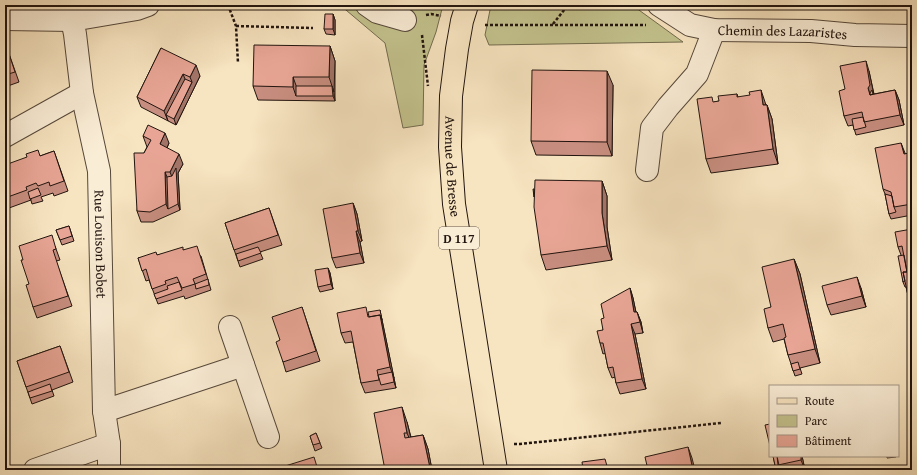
<svg xmlns="http://www.w3.org/2000/svg" width="917" height="475" viewBox="0 0 917 475" font-family="'Gentium Book Plus',serif">
<rect width="100%" height="100%" fill="#f7e4c0"/>
<filter id="stains"><feTurbulence type="fractalNoise" baseFrequency=".005" numOctaves="4"/><feColorMatrix values="0 0 0 0 .2 0 0 0 0 .09 0 0 0 0 .02 0 0 0 .5 -.17"/></filter>
<radialGradient id="worn" r=".72"><stop offset=".6" stop-color="#630" stop-opacity="0"/><stop offset="1" stop-color="#630" stop-opacity=".3"/></radialGradient>
<path fill="#c3c28d" stroke="#726b4e" d="M340 5H443L436 32 424 65 423 125 403 128 385 43Z
M491 5H632L683 42 489 45 485 35Z"/>
<g fill="none" stroke-linecap="round" stroke-linejoin="round">
<defs>
<g id="minor">
<path id="s1" d="M69 5 75 34 82 93 99 171 104 411 109 444V470"/>
<path d="M367 5 377 12 405 20"/>
<path id="s2" d="M659 5 690 25 714 30 811 31 855 35 912 36"/>
<path d="M5 19 72 20 137 9 148 5"/>
<path d="M5 136 82 93"/>
<path d="M647 170 652 128 668 107 697 74 714 30"/>
<path d="M230 327 268 437"/>
<path d="M104 411 243 365"/>
<path d="M35 470 109 444"/>
</g>
<g id="major">
<path id="s3" d="M467 5 462 21 457 49 451 96 450 147 454 204 496 470"/>
</g>
</defs>
<use href="#minor" stroke="#56483a" stroke-width="24"/>
<use href="#major" stroke="#21140e" stroke-width="24"/>
<path stroke="#21140e" stroke-width="2.5" stroke-dasharray="3 2" stroke-linecap="butt" d="M228 5 236 26 238 63
M426 15 431 14 441 16
M553 24 568 5
M485 25H646
M236 26 313 28
M422 35 428 86
M514 444H520L721 423"/>
<use href="#minor" stroke="#faedd6" stroke-width="22"/>
<use href="#major" stroke="#f7e4c0" stroke-width="22"/>
</g>
<path fill="#c88e80" stroke="#21140e" d="M333 14 335 20V35L326 34 324 29Z
M330 46 335 61V101L258 100 253 86Z
M7 48 19 82 5 87V49Z
M161 48 200 76 176 125 141 107 137 97Z
M869 71 874 94 895 90 899 100 904 125 856 135 853 125 848 126 844 116 845 89Z
M613 85 612 156 536 155 531 141Z
M737 94 738 97 767 105 772 119 778 164 711 173 706 159 714 102 719 101Z
M143 136 169 143 167 148 183 164 178 173 180 210 153 222H141L137 211 144 153 147 147Z
M54 151 68 191 54 196 53 193 41 197 43 201 32 204 30 197 31 200 9 208 5 197 40 156Z
M909 153 912 162V215L891 219 889 214 885 194 883 189 905 154Z
M602 181 607 196V227L612 260 546 270 541 255Z
M353 203 357 214 362 241 360 242 364 263 336 268 332 258Z
M269 208 282 245 260 252 263 259 240 267 225 223Z
M69 226 74 241 62 245 56 230Z
M912 229V308L909 300 906 287H905L903 282 901 255 898 247Z
M55 246 60 260 56 261 72 306 37 318 33 307 29 284Z
M184 250 201 256 211 290 185 299 184 296 158 304 149 280 146 281 138 258 157 255Z
M794 259 800 274 820 363 800 368 802 374 795 376 788 355 784 339 773 342 768 328 771 307Z
M328 268 330 273 333 289 320 292 318 287Z
M630 288 633 298 636 312H637L641 322 643 333 635 334 646 389 620 394 616 383 615 377 612 378 608 368 605 353 603 354 600 343 603 330 604 318Z
M861 288 866 307 831 315 827 305Z
M302 307 320 361 286 372 283 362 280 340Z
M381 315 396 388 365 393 361 383 353 342 345 343 341 333Z
M60 346 73 382 52 390 54 396 32 404 17 361Z
M407 422 411 437 423 435 428 449 432 470H385Z
M316 433 322 448 315 451 310 436Z
M773 456H802L805 470H776Z
M887 456H895L896 457 887 458Z"/>
<path fill="#a27468" stroke="#21140e" d="M333 14 335 20V35L333 29Z
M330 46 335 61 334 92 329 77Z
M866 61 869 71 876 105 870 95 868 88Z
M196 65 200 76 176 125 174 119 192 82 190 77Z
M607 71 613 85 612 156 607 142Z
M183 74 187 84 166 115 168 121 164 111Z
M293 77 298 91 296 96 293 87Z
M332 86 334 92 335 101 333 96Z
M761 90 766 105H763Z
M895 90 899 100 904 125 900 115Z
M767 105 772 119 778 164 773 149Z
M165 133 169 143 164 154 160 144Z
M901 143 905 153 907 164 904 154Z
M909 153 912 162V170Z
M179 154 183 164 178 173 180 210 178 204 174 182 170 172Z
M165 172 169 182 168 209 166 204Z
M602 181 607 196V227L612 260 607 246 602 213Z
M353 203 357 214 362 241 358 231Z
M356 231 360 242 364 263 360 253Z
M794 259 800 274 820 363 815 349Z
M328 268 330 273 333 289 331 284Z
M857 277 861 288 866 307 862 296Z
M630 288 633 298 638 323 634 312Z
M380 310 381 315 394 378 390 367 380 315Z
M637 312 641 322 643 333 640 322Z
M631 324 635 334 646 389 642 379Z
M392 372 394 378 396 388 394 382Z
M402 407 407 422 413 447 407 433Z
M423 435 428 449 432 470H430V468Z
M688 447 692 458 695 470H693Z
M801 456H802L805 470 801 460Z"/>
<path fill="#e8a595" stroke="#21140e" d="M325 14H333V29H324Z
M254 45 330 46 329 77H293V87L253 86Z
M7 48 15 72 5 75V49Z
M161 48 196 65 190 77 183 74 164 111 137 97Z
M866 61 870 85 868 88 870 95 895 90 900 115 864 122 862 112 844 116 839 91 845 89 840 66Z
M532 70 607 71V142L531 141Z
M185 79 192 82 174 119 166 115Z
M296 86H332L333 96H296Z
M761 90 763 105H767L773 149 706 159 697 99 712 97 713 102 719 101 718 96 737 94V97L750 95 749 92Z
M872 90 873 94 870 95V93Z
M863 117 866 127 854 130 852 119Z
M148 125 165 133 160 144 179 154 170 172H165L166 204 150 212 137 211 134 153H144L151 140 143 136Z
M901 143 904 154 909 153 912 170V204L894 207 891 192 883 189 875 148Z
M38 150 40 156 54 151 64 181 50 186 49 182 38 186 36 183 26 187 27 190 5 198V165L27 157 26 154Z
M176 168 178 204 168 209 167 177 172 176Z
M535 180 602 181V213L607 246 541 255 534 207Z
M38 188 41 195 30 199 28 192Z
M533 189H534V197Z
M885 194 892 196 894 207 896 212 889 214Z
M353 203 358 231H356L360 253 332 258 323 209Z
M269 208 278 235 234 250 225 223Z
M69 226 72 236 60 240 56 230Z
M912 229V299L909 300 903 272H907L902 246 898 247 895 232Z
M52 235 56 249 53 250 68 296 33 307 26 285 29 284 21 260H23L19 246Z
M197 246 206 274 193 279 195 284 182 288 177 277 165 281 166 284 152 289 146 269 142 271 138 258 156 252 157 255 183 247V250Z
M258 247 261 253 238 261 236 254Z
M904 255 907 272H903L905 281 903 282 898 256Z
M794 259 815 349 788 355 784 338 786 337 783 324 768 328 764 309 771 307 762 267Z
M328 268 331 284 318 287 315 270Z
M857 277 862 296 827 305 822 286Z
M208 279 209 285 196 289 195 284Z
M179 282 182 290 156 299 154 294 168 289 167 286Z
M630 288 634 312H637L640 322 631 324 642 379 616 383 613 367 608 368 603 343H600L597 331 603 330 601 319 604 318 601 304Z
M302 307 316 351 283 362 276 342 280 340 272 317Z
M366 307 368 317 380 315 390 367 377 370 379 380 361 383 351 331 341 333 337 313Z
M380 310 382 320 380 315 369 317 368 312Z
M60 346 69 372 26 387 17 361Z
M798 362 800 369 793 371 791 364Z
M392 372 394 382 381 385 378 375Z
M50 384 52 391 30 398 28 392Z
M402 407 407 433H404L405 438 423 435 430 468 422 470H385L374 413Z
M770 424V446L765 425Z
M316 433 320 443 313 445 310 436Z
M688 447 693 470H648L645 457Z
M773 456H777L780 470H776Z
M777 456H801V460L778 465Z
M314 457 318 470H283L282 467Z
M605 459 607 466H606L583 469 582 462Z
M606 466 612 470H582Z"/>
<g text-anchor="middle" stroke-width="3" stroke-linejoin="round" paint-order="stroke">
<rect fill="#faedd6" stroke="#62554a" stroke-width="1" x="439" y="227" width="40" height="22" rx="3"/>
<g font-size="13" font-weight="bold" fill="#21140e">
<text x="459" y="243">D 117</text>
</g>
<g font-size="14" fill="#21140e" stroke="#faedd6">
<text dy="5" stroke="none"><textPath href="#s2" startOffset="130">Chemin des Lazaristes</textPath></text>
<text dy="5" stroke="none"><textPath href="#s3" startOffset="163">Avenue de Bresse</textPath></text>
<text dy="5" stroke="none"><textPath href="#s1" startOffset="242">Rue Louison Bobet</textPath></text>
</g>
</g>
<rect width="917" height="475" fill="none" stroke="#f7e4c0" stroke-width="20"/>
<rect x="6" y="6" width="905" height="463" fill="none" stroke="#21140e" stroke-width="2"/>
<rect x="10" y="10" width="897" height="455" fill="none" stroke="#21140e"/>
<rect x="769" y="385" width="130" height="72" fill="#faedd6" stroke="#a39686"/>
<rect x="777" y="398" width="20" height="6" fill="#f7e4c0" stroke="#a39686"/>
<text x="805" y="405" font-size="12" fill="#21140e">Route</text>
<rect x="777" y="415" width="20" height="12" fill="#c3c28d" stroke="#a39686"/>
<text x="805" y="425" font-size="12" fill="#21140e">Parc</text>
<rect x="777" y="435" width="20" height="12" fill="#e8a595" stroke="#a39686"/>
<text x="805" y="445" font-size="12" fill="#21140e">Bâtiment</text>
<rect width="100%" height="100%" filter="url(#stains)"/>
<rect width="100%" height="100%" fill="url(#worn)"/>
</svg>
